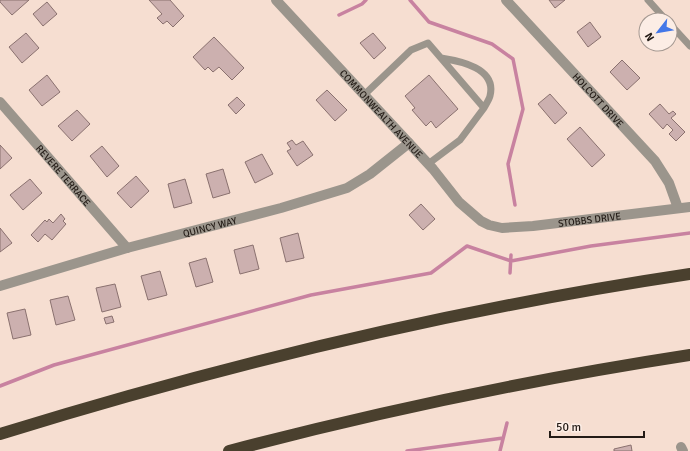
<svg xmlns="http://www.w3.org/2000/svg" width="690" height="451" viewBox="0 0 690 451" font-family="Signika,sans-serif">
<rect width="100%" height="100%" fill="#f6ded1"/>
<g fill="none" stroke-linecap="round" stroke-linejoin="round">
<path stroke="#c882a0" stroke-width="3.5" d="M410 0 429 22 492 44 513 59 523 109 508 164 515 205
M339 15 362 4 366 0
M510 273 511 255
M0 386 54 365 311 295 431 273 467 246 511 261 591 246 690 233
M407 451 503 438
M500 451 507 423"/>
</g>
<path fill="#ccb0af" stroke="#8a716f" d="M0 0H29L12 15 0 2Z
M149 0H170L184 16 173 27 167 21 163 24 157 18 162 14Z
M549 0H565L555 8Z
M47 2 57 14 43 26 33 14Z
M590 22 601 37 588 47 577 32Z
M26 33 39 48 22 63 9 47Z
M373 33 386 48 374 59 360 43Z
M214 37 244 68 232 80 219 67 213 72 208 67 205 70 193 57Z
M622 60 640 78 627 90 610 72Z
M47 75 60 92 42 106 29 90Z
M429 75 458 109 436 128 431 121 426 126 412 110 415 108 405 96Z
M327 90 347 110 335 121 316 100Z
M550 94 567 113 555 124 538 104Z
M237 97 245 105 236 114 228 105Z
M660 104 669 114 673 111 676 114 671 118 685 132 676 141 669 134 673 130 667 124 663 129 649 114Z
M77 110 90 124 72 141 58 126Z
M580 127 605 155 592 167 567 139Z
M292 140 296 145 303 141 313 155 297 166 287 151 291 149 287 143Z
M0 145 12 158 0 169Z
M102 146 119 166 107 177 90 156Z
M262 154 273 174 255 183 245 162Z
M223 169 230 193 213 198 206 174Z
M136 176 149 191 131 208 117 193Z
M30 179 42 193 23 210 10 195Z
M185 179 192 203 174 208 168 184Z
M421 204 435 219 423 230 409 215Z
M61 214 65 219 63 221 66 224 52 240 45 234 38 242 31 235 45 220 47 222 49 219 53 223Z
M0 228 12 243 0 252Z
M298 233 304 258 286 262 280 238Z
M253 245 259 269 240 274 234 250Z
M206 258 213 282 196 287 189 263Z
M160 271 167 295 148 300 141 276Z
M115 284 121 307 102 312 96 288Z
M68 296 75 320 56 325 50 300Z
M25 309 31 335 13 339 7 313Z
M112 316 114 322 106 324 104 318Z
M631 445 632 451H614V449Z"/>
<g fill="none" stroke-linecap="round" stroke-linejoin="round">
<path stroke="#9b958c" stroke-width="7" d="M648 0 666 20
M670 24 690 46
M441 58C460 61 497 68 490 96 489 100 486 104 484 108
M364 95 411 50 428 43 484 108 460 140 428 164"/>
<g stroke="#9b958c" stroke-width="10">
<path id="s1" d="M276 0 433 169 459 202 481 221 489 225 502 228 533 226 690 207"/>
<path id="s2" d="M506 0 655 161 669 183 678 208"/>
<path id="s3" d="M0 102 127 248"/>
<path id="s4" d="M0 286 127 248 281 208 347 188 370 174 409 143"/>
<path d="M681 447 683 451"/>
</g>
<path stroke="#4a402e" stroke-width="12" d="M0 434C226 364 456 309 690 274
M229 451C381 411 534 379 690 355"/>
</g>
<g text-anchor="middle" stroke-width="4" stroke-linejoin="round" paint-order="stroke">
<g font-size="10" fill="#231b16" stroke="#fcede5">
<text dy="4" stroke="none"><textPath href="#s2" startOffset="136">HOLCOTT DRIVE</textPath></text>
<text dy="4" stroke="none"><textPath href="#s1" startOffset="155">COMMONWEALTH AVENUE</textPath></text>
<text dy="4" stroke="none"><textPath href="#s3" startOffset="97">REVERE TERRACE</textPath></text>
<text dy="4" stroke="none"><textPath href="#s1" startOffset="412">STOBBS DRIVE</textPath></text>
<text dy="4" stroke="none"><textPath href="#s4" startOffset="218">QUINCY WAY</textPath></text>
</g>
</g>
<g transform="translate(658 32) rotate(239)"><circle r="19" fill="#fcede5" stroke="#a59992"/>
<path d="M0-3L7 15L0 10L-7 15Z" fill="#4377e8"/>
<text y="-6" font-size="11" font-weight="bold" text-anchor="middle" fill="#231b16">N</text>
</g>
<path d="M550 431v6h94v-6" fill="none" stroke="#231b16" stroke-width="2"/>
<text x="556" y="431" font-size="12" fill="#231b16" stroke="#fcede5" stroke-width="3" paint-order="stroke">50 m</text>
</svg>
